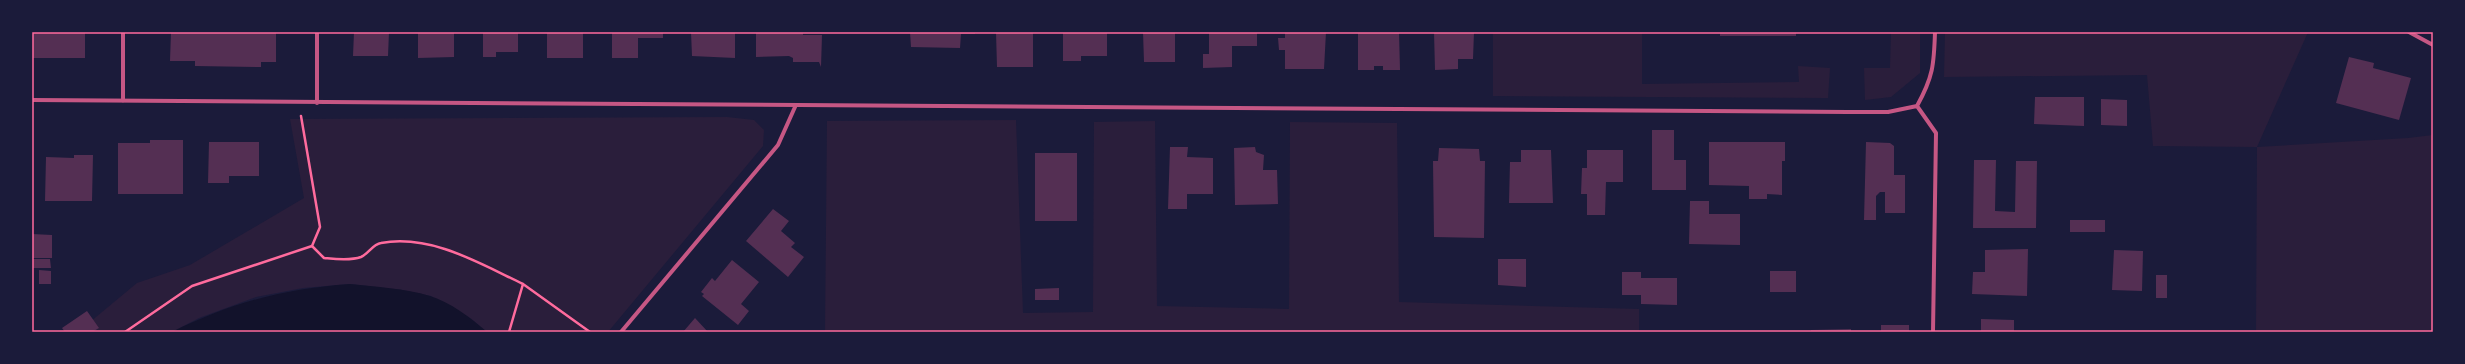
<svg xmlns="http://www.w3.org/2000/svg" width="2465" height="364" viewBox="0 0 2465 364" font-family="'PT Sans',sans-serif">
<rect width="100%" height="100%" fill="#1b1b3a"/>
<path fill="#2a1e3b" d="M1493 32H1642V84L1799 82 1798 66 1830 68 1828 98 1493 96Z
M1891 32H1920V73L1891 97 1865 100 1864 68H1890Z
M1945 32H2308L2257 147 2408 138 2433 135V332H2256L2257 147 2153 146 2147 75 1944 77Z
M727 117 754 120 764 130 763 146 608 332H487L470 318 431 296 402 290 350 284 303 288 256 297 199 318 172 332H78L137 283 190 265 304 198 290 119Z
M1016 120 1023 313 1093 312 1094 122 1155 121 1157 306 1289 309 1290 122 1397 123 1399 302 1639 309V332H825L827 121Z"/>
<path fill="#12122b" d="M350 284C376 287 404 288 430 296 450 302 471 318 487 332H172C233 302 283 289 350 284Z"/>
<path fill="#542f53" d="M32 32H85V58H32Z
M171 32H276V62H261V67L195 66V61H170Z
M354 32H389L388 56H353Z
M418 32H454V57L418 58Z
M483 32H518V52H496V57H483Z
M547 32H583V58H547Z
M612 32H663V38H638V58H612Z
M691 32H735V58L692 56Z
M756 32H803V35H822L821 67 819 62H793V58L789 56 756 57Z
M910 32H975V34H961L960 48 911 47Z
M996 32H1033V67H997Z
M1063 32H1107V56H1081V61H1063Z
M1143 32H1175V62H1144Z
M1209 32H1257V46H1232V67L1203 68V54H1209Z
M1285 32H1326L1324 69H1285V50H1279L1278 38H1285Z
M1358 32H1399L1400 70H1383V66H1374V70H1358Z
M1434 32H1474L1473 59H1458V69L1435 70Z
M1720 32H1796V36H1720Z
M2349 57 2374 63 2373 68 2411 78 2399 120 2336 103Z
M2035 97H2084V126L2034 124Z
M2101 99 2127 100V126L2101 125Z
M1652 130H1674V160H1686V190H1652Z
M150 140H183V194H118V143H150Z
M209 142H259V176H229V183H208Z
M1709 142H1785V161H1782V195L1767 194V199H1749V186L1709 185Z
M1866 142 1890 143 1894 146V175H1905V213H1885V192H1880L1876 196V220H1864Z
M1170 147H1188L1187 157 1213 158V194H1187V209H1168Z
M1255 147 1256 152 1264 155 1263 170H1277L1278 204 1235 205 1234 148Z
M1439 148 1479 149 1480 161H1485L1484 238 1434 237 1433 161H1438Z
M1521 150H1551L1553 203H1509L1510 162H1521Z
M1587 150H1623V182H1606L1605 215H1587V194H1581L1582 168H1587Z
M1035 153H1077V221H1035Z
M74 155H93L92 201H45L46 157 74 158Z
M1974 160H1996L1995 211 2015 212 2016 161H2037L2036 228H1973Z
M1690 201H1709V214H1740V245L1689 244Z
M773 209 789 221 781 231 795 243 791 247 804 257 788 277 746 241Z
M2070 220H2105V232H2070Z
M32 234 52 235V258H32Z
M2028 249 2027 296 1972 294 1973 272H1985V250Z
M2114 250 2143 251 2142 291 2112 290Z
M32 259H50L51 268H32Z
M1498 259H1526V287L1498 285Z
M732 260 759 282 741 304 749 311 738 325 702 296 704 294 701 292 712 278 715 281Z
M39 270 51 271V284H39Z
M1770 271H1796V292H1770Z
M1622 272H1641V284V278H1677V305L1641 304V295H1622Z
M2156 275H2167V298H2156Z
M1059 288V300H1035V289Z
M87 311 99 328 92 332H65L62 328Z
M695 318 708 332H683Z
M1981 319 2014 320V332H1981Z
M1881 325H1909V332H1881Z
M1851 329V332H1811V330Z"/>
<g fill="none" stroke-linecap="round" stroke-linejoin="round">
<path stroke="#ff6b9d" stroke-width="2.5" d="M312 246 324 258C335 259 350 261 361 257 368 254 373 244 381 243 431 234 479 263 523 284
M125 332 192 286 312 246 320 227 301 116
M509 332 523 284 590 332"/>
<path stroke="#c65784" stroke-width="4" d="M2409 32 2433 45
M32 100 1848 112H1888L1917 106
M123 101V32
M317 103V32
M1917 106 1936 133 1933 332
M1917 106C1933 77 1934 65 1935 32
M621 332 778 145 795 107"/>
</g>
<rect width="2465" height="364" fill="none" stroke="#1b1b3a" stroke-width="66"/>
<rect x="33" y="33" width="2399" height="298" fill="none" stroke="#ff6b9d" stroke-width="1.5"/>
</svg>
